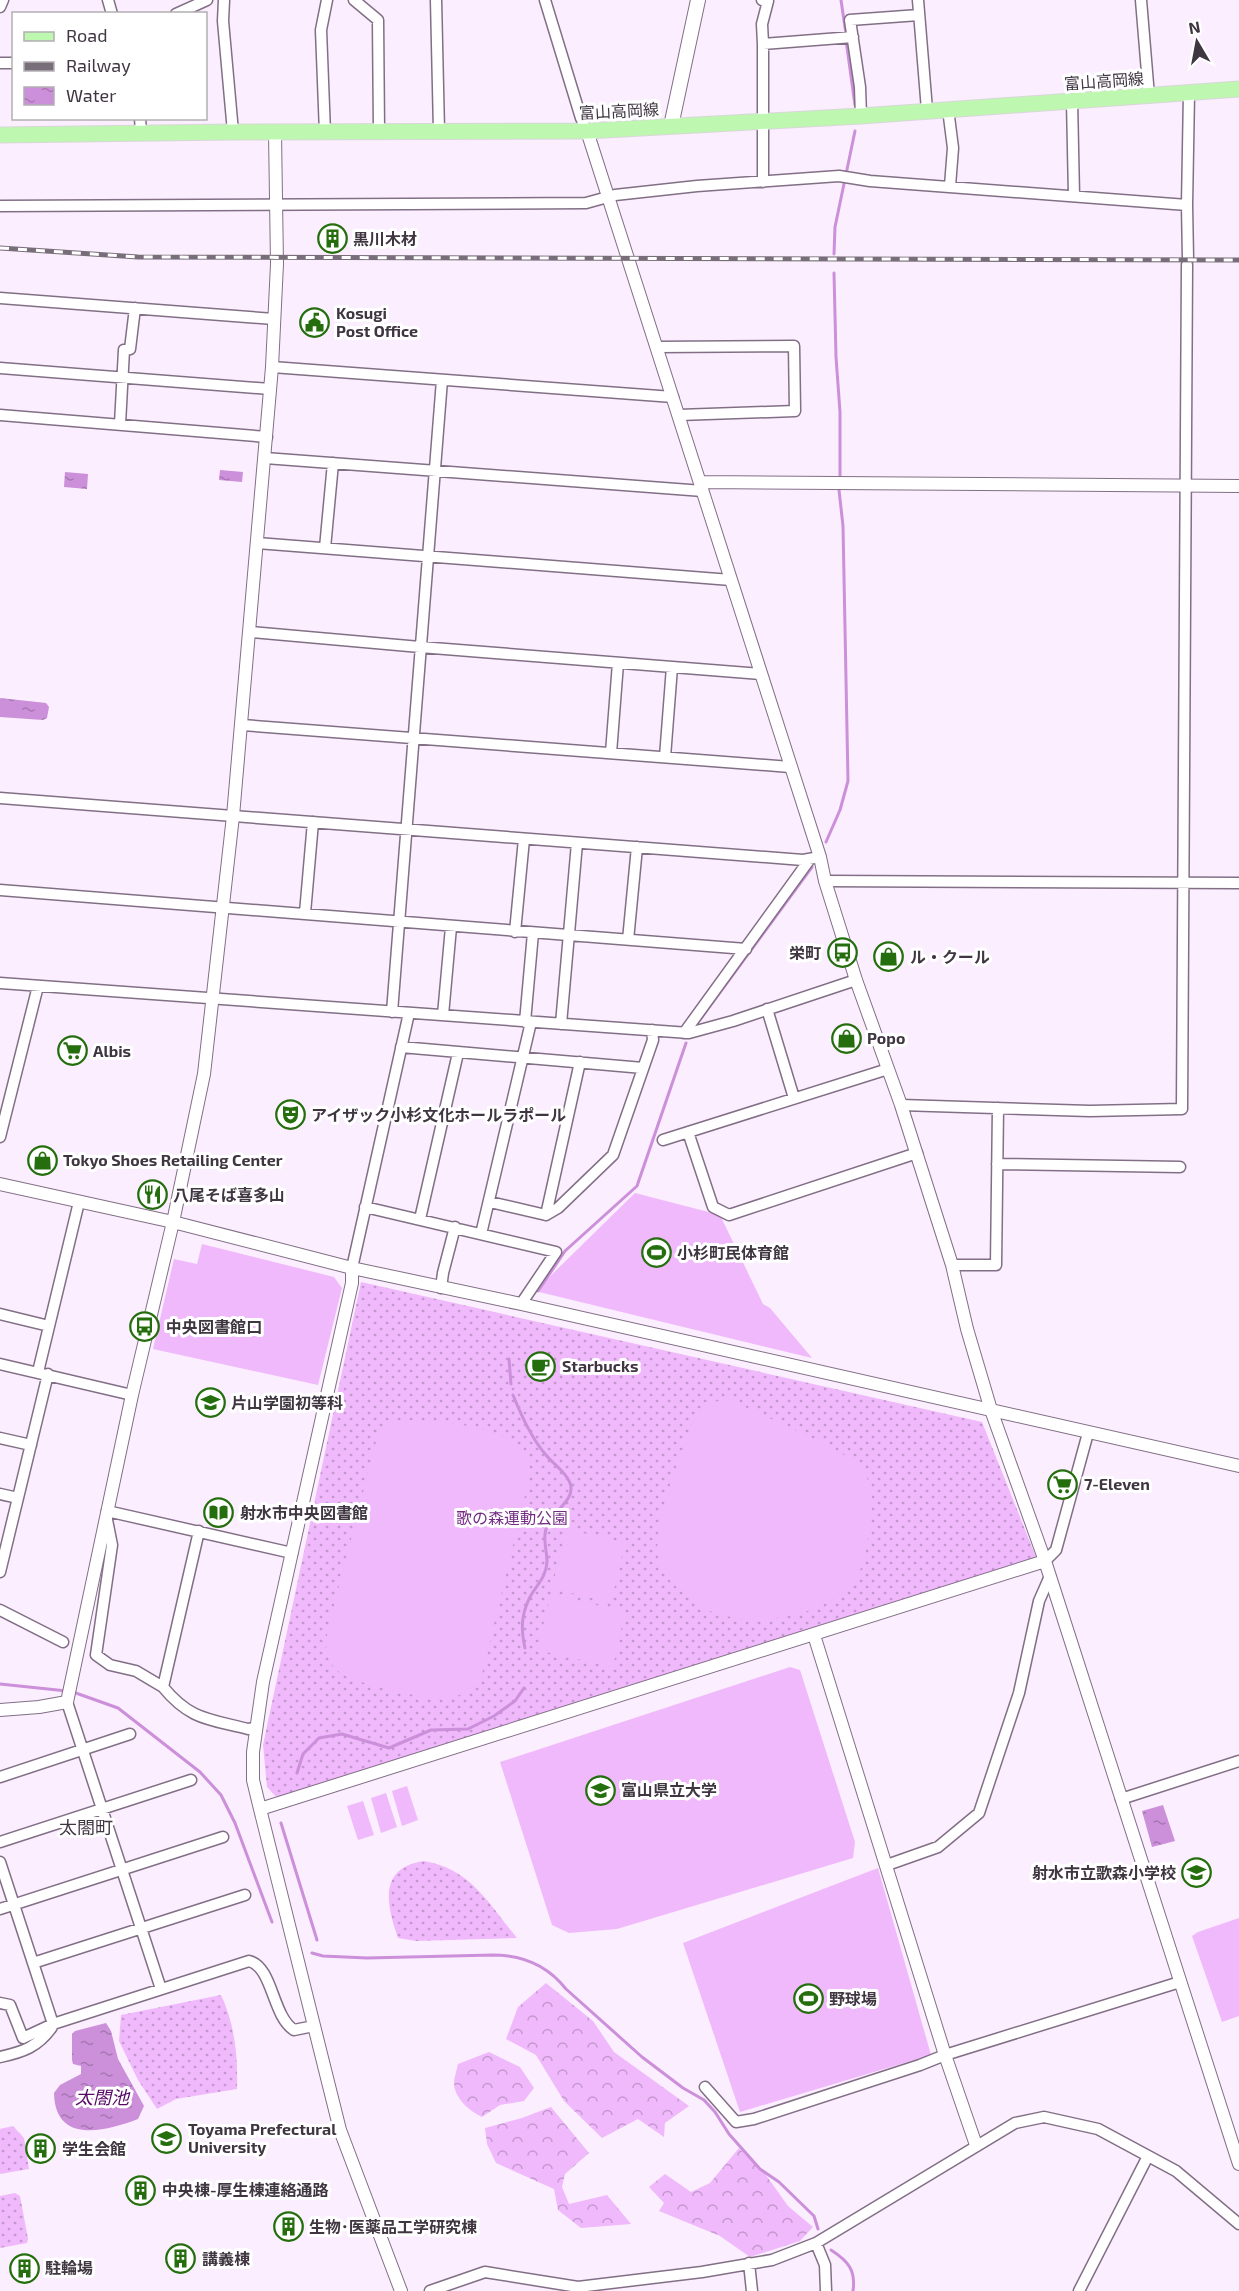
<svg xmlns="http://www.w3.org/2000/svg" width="1239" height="2291" viewBox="0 0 1239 2291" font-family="'Exo 2','Noto Sans JP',sans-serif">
<defs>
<pattern id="grass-dots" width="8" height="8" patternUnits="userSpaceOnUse" patternTransform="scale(1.5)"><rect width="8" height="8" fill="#f0b9fc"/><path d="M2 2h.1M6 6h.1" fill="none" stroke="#c497ce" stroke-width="1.8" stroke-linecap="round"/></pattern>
<pattern id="forest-crowns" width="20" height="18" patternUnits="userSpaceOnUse" patternTransform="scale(1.5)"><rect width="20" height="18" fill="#f0b9fc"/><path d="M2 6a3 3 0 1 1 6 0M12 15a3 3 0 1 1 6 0" fill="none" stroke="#c497ce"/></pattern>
<pattern id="water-ripples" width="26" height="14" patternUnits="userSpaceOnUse" patternTransform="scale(1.5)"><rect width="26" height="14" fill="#cc8fda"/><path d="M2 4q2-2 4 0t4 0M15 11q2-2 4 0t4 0" fill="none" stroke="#a776b2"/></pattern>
</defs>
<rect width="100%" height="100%" fill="#fbeefe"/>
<path fill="url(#grass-dots)" d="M361 1282 982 1422 1036 1557 463 1741 278 1799 267 1787 263 1745Z
M424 1861C471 1869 488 1903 517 1938L416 1941 398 1938C387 1906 377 1868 424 1861Z
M221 1995C235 2025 238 2057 237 2089L176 2099 157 2109 138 2080 119 2041 121 2015Z
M13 2126 24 2138 29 2169 0 2174V2129Z
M15 2193 20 2196 28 2239 27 2243 0 2248V2196Z"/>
<path fill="url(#forest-crowns)" d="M546 1983 593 2021 614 2052 689 2106 665 2123 664 2137 638 2119 602 2138 564 2101 536 2055 506 2039 518 2007Z
M489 2052 520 2067 534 2088 524 2101 500 2105 482 2117C470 2111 455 2099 454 2084 454 2077 457 2070 458 2064Z
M551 2107 589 2153 565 2174 562 2187 569 2204 607 2195 631 2224 581 2228 558 2210 554 2189 496 2163 487 2144 485 2128 522 2118Z
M739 2148 766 2175 788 2206 813 2227 800 2241 750 2257 720 2236 659 2211 664 2203 649 2187 665 2174 691 2192 710 2183Z"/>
<path fill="#f0b9fc" d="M635 1193 720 1215 763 1304 770 1308 812 1358 535 1291Z
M202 1244 334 1277 342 1288 318 1385 153 1349 174 1259 197 1264Z
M728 1399 825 1444 863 1466C866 1476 871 1487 872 1497 874 1510 865 1562 859 1573 833 1618 754 1629 710 1611 702 1608 694 1600 687 1596 678 1589 664 1576 660 1565 648 1531 680 1459 692 1424 702 1406 708 1402 728 1399Z
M399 1420C435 1421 489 1423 518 1446 524 1451 528 1463 531 1471L481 1678C472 1688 464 1695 450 1698 433 1702 350 1683 338 1671 324 1659 325 1645 328 1629L379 1430Z
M566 1529 625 1543 611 1603 552 1588Z
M551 1594 625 1612 613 1667 537 1650Z
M790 1667 800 1670 855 1842 853 1858 617 1929 569 1933 552 1925 500 1762Z
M407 1786 418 1820 402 1826 392 1791Z
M386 1793 397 1827 381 1833 371 1798Z
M363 1801 374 1835 358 1840 347 1806Z
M878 1868 931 2055 740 2112 683 1943Z
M1239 1918V2016L1222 2022 1192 1936 1198 1932Z"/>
<path fill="url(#water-ripples)" d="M220 470 243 472 242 482 219 480Z
M65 472 88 474 87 489 64 487Z
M0 698 46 703 49 707 47 718 43 720 0 717Z
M1163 1805 1175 1841 1152 1847 1142 1811Z
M106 2023 111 2031 118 2059 144 2106 138 2119C104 2132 55 2144 54 2093L60 2085 81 2074V2066L73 2064 72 2060V2034L75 2031Z"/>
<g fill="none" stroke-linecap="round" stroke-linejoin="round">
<path stroke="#cc8fda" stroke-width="3" d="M841 0 846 34
M846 40 855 105
M834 254 835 227 855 131
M834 273 836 357 840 412V477
M826 842 840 810 848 781 843 526 839 490
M699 1021 812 867
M538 1291 565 1251 637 1186 686 1043
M509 1359 511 1384
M513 1395C521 1415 531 1438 546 1455 553 1464 566 1472 570 1483 576 1499 555 1510 549 1522 541 1535 547 1549 547 1562 546 1579 535 1586 529 1599 521 1616 521 1630 525 1648
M0 1684 67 1691
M73 1692 118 1708 200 1772 221 1795 235 1823 272 1922
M297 1773 303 1754 319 1738 342 1734 389 1748 431 1730 468 1729 494 1716 515 1701 524 1688
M281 1823 317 1940
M312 1953 323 1956 367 1958 493 1955C522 1955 548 1966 566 1989L642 2057 683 2088 704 2100 715 2112 729 2134 760 2169 779 2182 814 2216 818 2229
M831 2250C848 2261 856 2270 853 2291"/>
<defs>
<path id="minor" d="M108 0 112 14
M224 0 223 21 233 132
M354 0 378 20 379 132
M436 0 439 131
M545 0 581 118 587 131
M762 0 768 1 762 24 763 44
M918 0 927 110
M1141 0 1149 96
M0 7 3 0
M176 14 207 0
M0 63H14
M1072 101 1074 196
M948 109 953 148 950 186
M861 116 860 87 850 20 919 15
M140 118 141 132
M325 133 321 30 327 0
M763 182V44L853 37
M1187 205 1188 259
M0 206 586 203 615 195 697 186 839 176 870 181 1187 205 1189 93
M0 298 274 319
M657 347 794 346 795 411 679 415
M272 367 673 397
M0 368 270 389
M0 415 267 437
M120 424 124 350 130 349 135 308
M265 458 703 491
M257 543 731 580
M325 548 333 463
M251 632 420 647 761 674
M242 725 790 767
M611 753 618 663
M665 757 672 667
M0 798 803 860 820 857
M825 881 1239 883
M0 890 746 949
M305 913 313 822
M515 932 524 839
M628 940 637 847
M0 983 689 1033 733 1021 856 980
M767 1009 794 1098
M392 1012 442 380
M443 1015 451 927
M525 1022 533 933
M561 1024 577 843
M684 1033 810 859
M401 1047 643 1068
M901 1105 1090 1111 1182 1109 1187 265
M688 1132 713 1207 729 1215 917 1153
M0 1137 38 986
M663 1140 888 1069
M997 1164 1180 1167
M490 1202 546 1215 558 1208 613 1155 653 1040 652 1030
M365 1207 556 1252 521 1304
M546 1215 580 1062
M420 1219 458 1053
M481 1234 531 1022
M952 1265H996L998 1108
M352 1268 409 1013
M441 1288 443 1273 455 1227
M0 1314 49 1326
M0 1364 132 1395
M38 1372 79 1202
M0 1438 31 1445
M0 1494 18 1498
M107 1511 292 1553
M107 1520 112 1545 96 1655 110 1665 136 1671 163 1687
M199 1531 163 1687C190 1720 209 1719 248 1729L255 1728
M1045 1561 1056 1550 1088 1433
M0 1572 48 1374
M0 1610 63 1642
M67 1702 161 1989
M0 1777 130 1734
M1121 1799 1239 1761
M0 1842 191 1780
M0 1862 53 2024
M887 1865 938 1847 979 1813 1019 1693 1039 1601 1050 1576
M0 1909 223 1837
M33 1963 245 1895
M0 2003 10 2005 23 2038 53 2024 249 1961C273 1967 272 2016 294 2030L314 2026
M0 2057C23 2052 38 2047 52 2027
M705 2087 736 2122 754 2119 920 2065 945 2055 1180 1982
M816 2243 825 2265 826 2291
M749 2263 752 2291
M430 2291 485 2272 578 2287 702 2272 772 2260 816 2243 1015 2123 1044 2117 1098 2129 1176 2171 1239 2224
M1079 2291 1148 2156"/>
<path id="tertiary" d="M587 131 820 857 825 881 856 980 901 1105 952 1265 967 1329 991 1410 1045 1561 1239 2164
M700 482 1239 486
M0 1184 173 1222 352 1268 521 1304 1239 1466
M352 1268V1283L263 1682 253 1752V1780L260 1809 340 2130 401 2291
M814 1635 945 2055 976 2145
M0 1710 39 1707 67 1702 132 1395 173 1222 204 1074 233 816 272 367 277 264 275 133
M260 1809 1045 1561"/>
<path id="secondary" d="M671 126 698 0"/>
<path id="primary" d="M0 135 233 132 587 131 861 116 1239 89"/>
</defs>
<use href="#minor" stroke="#826f86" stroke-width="13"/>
<use href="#tertiary" stroke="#826f86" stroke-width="14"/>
<use href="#secondary" stroke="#826f86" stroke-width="16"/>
<use href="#primary" stroke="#d9d7d9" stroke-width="17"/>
<use href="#minor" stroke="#fff" stroke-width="10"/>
<use href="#tertiary" stroke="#fff" stroke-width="12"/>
<use href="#secondary" stroke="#fff" stroke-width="14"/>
<use href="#primary" stroke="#bdf7b0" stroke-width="15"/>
<defs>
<path id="rail" d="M0 248 138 257 1239 260"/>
</defs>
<use href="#rail" stroke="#786e7a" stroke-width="5"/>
<use href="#rail" stroke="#fff" stroke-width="3" stroke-dasharray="9" stroke-linecap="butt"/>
</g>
<defs>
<symbol id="building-ring" viewBox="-11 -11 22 22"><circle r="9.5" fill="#fff" stroke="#256e0e" stroke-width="1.5"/><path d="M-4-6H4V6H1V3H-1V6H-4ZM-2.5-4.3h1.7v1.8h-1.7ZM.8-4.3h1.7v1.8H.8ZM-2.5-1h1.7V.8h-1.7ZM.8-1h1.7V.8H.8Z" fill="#256e0e"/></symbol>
<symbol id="civic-ring" viewBox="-11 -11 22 22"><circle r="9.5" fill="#fff" stroke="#256e0e" stroke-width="1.5"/><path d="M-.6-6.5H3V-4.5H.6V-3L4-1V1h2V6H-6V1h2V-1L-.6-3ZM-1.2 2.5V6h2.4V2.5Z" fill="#256e0e"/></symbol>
<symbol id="bus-ring" viewBox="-11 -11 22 22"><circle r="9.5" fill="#fff" stroke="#256e0e" stroke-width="1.5"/><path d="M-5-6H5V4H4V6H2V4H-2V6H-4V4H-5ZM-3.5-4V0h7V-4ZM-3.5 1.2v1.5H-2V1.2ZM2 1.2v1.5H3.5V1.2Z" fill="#256e0e"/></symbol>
<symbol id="shop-ring" viewBox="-11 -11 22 22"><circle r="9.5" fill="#fff" stroke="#256e0e" stroke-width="1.5"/><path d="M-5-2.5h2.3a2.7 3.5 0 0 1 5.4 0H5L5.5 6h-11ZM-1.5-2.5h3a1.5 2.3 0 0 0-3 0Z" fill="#256e0e"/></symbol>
<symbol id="supermarket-ring" viewBox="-11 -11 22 22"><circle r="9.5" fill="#fff" stroke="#256e0e" stroke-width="1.5"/><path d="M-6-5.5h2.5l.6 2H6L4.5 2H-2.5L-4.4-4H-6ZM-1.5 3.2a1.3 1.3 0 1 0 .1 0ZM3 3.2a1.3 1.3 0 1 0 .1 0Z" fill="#256e0e"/></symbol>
<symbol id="theatre-ring" viewBox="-11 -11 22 22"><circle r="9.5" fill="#fff" stroke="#256e0e" stroke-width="1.5"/><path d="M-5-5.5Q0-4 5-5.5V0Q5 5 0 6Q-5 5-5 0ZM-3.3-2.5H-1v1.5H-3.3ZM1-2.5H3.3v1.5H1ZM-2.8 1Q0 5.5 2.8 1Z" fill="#256e0e"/></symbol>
<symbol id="restaurant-ring" viewBox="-11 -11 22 22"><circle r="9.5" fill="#fff" stroke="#256e0e" stroke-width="1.5"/><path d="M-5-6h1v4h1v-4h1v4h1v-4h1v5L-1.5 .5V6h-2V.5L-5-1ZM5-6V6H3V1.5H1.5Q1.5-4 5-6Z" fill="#256e0e"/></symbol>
<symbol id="stadium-ring" viewBox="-11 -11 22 22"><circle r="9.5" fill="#fff" stroke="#256e0e" stroke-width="1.5"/><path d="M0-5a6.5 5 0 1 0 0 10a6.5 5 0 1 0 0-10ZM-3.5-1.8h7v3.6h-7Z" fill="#256e0e"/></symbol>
<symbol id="cafe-ring" viewBox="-11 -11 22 22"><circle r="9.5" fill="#fff" stroke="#256e0e" stroke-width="1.5"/><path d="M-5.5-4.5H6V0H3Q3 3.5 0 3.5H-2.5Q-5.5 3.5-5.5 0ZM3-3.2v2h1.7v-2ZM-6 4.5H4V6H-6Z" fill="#256e0e"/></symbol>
<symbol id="school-ring" viewBox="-11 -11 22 22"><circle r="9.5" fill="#fff" stroke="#256e0e" stroke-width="1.5"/><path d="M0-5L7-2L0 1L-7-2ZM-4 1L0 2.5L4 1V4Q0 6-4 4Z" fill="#256e0e"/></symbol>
<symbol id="library-ring" viewBox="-11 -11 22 22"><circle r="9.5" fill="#fff" stroke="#256e0e" stroke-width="1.5"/><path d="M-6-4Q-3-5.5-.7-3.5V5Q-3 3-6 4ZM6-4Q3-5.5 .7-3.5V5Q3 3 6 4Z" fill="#256e0e"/></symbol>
<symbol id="university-ring" viewBox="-11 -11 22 22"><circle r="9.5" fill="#fff" stroke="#256e0e" stroke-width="1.5"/><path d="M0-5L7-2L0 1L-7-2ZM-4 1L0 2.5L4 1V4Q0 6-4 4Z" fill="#256e0e"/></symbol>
</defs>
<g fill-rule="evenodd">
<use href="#building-ring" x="316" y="222" width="33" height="33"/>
<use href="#civic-ring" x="298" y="306" width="33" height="33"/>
<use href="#bus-ring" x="826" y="936" width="33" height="33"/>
<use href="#shop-ring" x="872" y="940" width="33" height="33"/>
<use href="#shop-ring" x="830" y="1022" width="33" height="33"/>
<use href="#supermarket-ring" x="56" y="1034" width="33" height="33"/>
<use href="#theatre-ring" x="274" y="1098" width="33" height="33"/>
<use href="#shop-ring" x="26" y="1144" width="33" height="33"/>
<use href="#restaurant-ring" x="136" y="1178" width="33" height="33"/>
<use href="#stadium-ring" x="640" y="1236" width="33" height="33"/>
<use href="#bus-ring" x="128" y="1310" width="33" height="33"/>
<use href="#cafe-ring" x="524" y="1350" width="33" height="33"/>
<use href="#school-ring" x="194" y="1386" width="33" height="33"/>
<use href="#supermarket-ring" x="1046" y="1468" width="33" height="33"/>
<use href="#library-ring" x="202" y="1496" width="33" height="33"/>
<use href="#university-ring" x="584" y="1774" width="33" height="33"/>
<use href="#school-ring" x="1180" y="1856" width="33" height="33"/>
<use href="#stadium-ring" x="792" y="1982" width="33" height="33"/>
<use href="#university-ring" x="150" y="2122" width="33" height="33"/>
<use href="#building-ring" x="24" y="2132" width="33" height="33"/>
<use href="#building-ring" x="124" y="2174" width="33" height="33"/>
<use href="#building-ring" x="272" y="2210" width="33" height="33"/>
<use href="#building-ring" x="164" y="2242" width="33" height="33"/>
<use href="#building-ring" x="8" y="2252" width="33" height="33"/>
</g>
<g text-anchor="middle" stroke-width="6" stroke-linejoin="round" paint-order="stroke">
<g font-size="16" fill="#3f3641" stroke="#fff">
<text transform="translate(1104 81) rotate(-4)" y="6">富山高岡線</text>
<text transform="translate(619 111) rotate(-3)" y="6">富山高岡線</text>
</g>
<g font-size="16" font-weight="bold" fill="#3f3641" stroke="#fff" text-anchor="start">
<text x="353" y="245">黒川木材</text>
<text x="336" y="319">Kosugi<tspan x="336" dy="18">Post Office</tspan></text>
<text x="821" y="959" text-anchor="end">栄町</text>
<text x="910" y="963">ル・クール</text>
<text x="867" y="1044">Popo</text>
<text x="93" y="1057">Albis</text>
<text x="311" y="1121">アイザック小杉文化ホールラポール</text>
<text x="63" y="1166">Tokyo Shoes Retailing Center</text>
<text x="173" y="1201">八尾そば喜多山</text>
<text x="677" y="1259">小杉町民体育館</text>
<text x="166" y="1333">中央図書館口</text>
<text x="562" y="1372">Starbucks</text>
<text x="231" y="1409">片山学園初等科</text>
<text x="1084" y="1490">7-Eleven</text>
<text x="240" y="1519">射水市中央図書館</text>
<text x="621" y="1796">富山県立大学</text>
<text x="1176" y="1879" text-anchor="end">射水市立歌森小学校</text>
<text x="829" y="2005">野球場</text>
<text x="188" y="2135">Toyama Prefectural<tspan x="188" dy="18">University</tspan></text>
<text x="62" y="2155">学生会館</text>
<text x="162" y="2196">中央棟-厚生棟連絡通路</text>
<text x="309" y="2233">生物･医薬品工学研究棟</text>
<text x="202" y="2265">講義棟</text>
<text x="45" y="2274">駐輪場</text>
</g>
<g font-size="16" fill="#752c84" stroke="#fff">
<text x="512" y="1524">歌の森運動公園</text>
</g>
<g font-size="18" fill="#3f3641" stroke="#fff">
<text x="86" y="1834">太閤町</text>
</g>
<g font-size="18" font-style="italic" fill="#570766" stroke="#fff">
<text x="102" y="2104">太閤池</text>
</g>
</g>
<rect x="12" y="12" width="195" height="108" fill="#ffffff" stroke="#b2afb3" stroke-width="1.5"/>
<rect x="24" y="32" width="30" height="9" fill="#bdf7b0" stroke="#b2afb3" stroke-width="1.5"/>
<text x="66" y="42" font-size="18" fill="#3f3641">Road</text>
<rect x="24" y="62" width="30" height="9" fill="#786e7a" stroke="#b2afb3" stroke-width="1.5"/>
<text x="66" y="72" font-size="18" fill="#3f3641">Railway</text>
<rect x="24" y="87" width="30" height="18" fill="url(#water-ripples)" stroke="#b2afb3" stroke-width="1.5"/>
<text x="66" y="102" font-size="18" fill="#3f3641">Water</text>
<g transform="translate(1197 42) rotate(350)" stroke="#ffffff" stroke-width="4.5" paint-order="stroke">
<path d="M0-4.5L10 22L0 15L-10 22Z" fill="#3f3641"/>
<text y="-9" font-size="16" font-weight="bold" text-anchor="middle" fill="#3f3641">N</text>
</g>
</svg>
